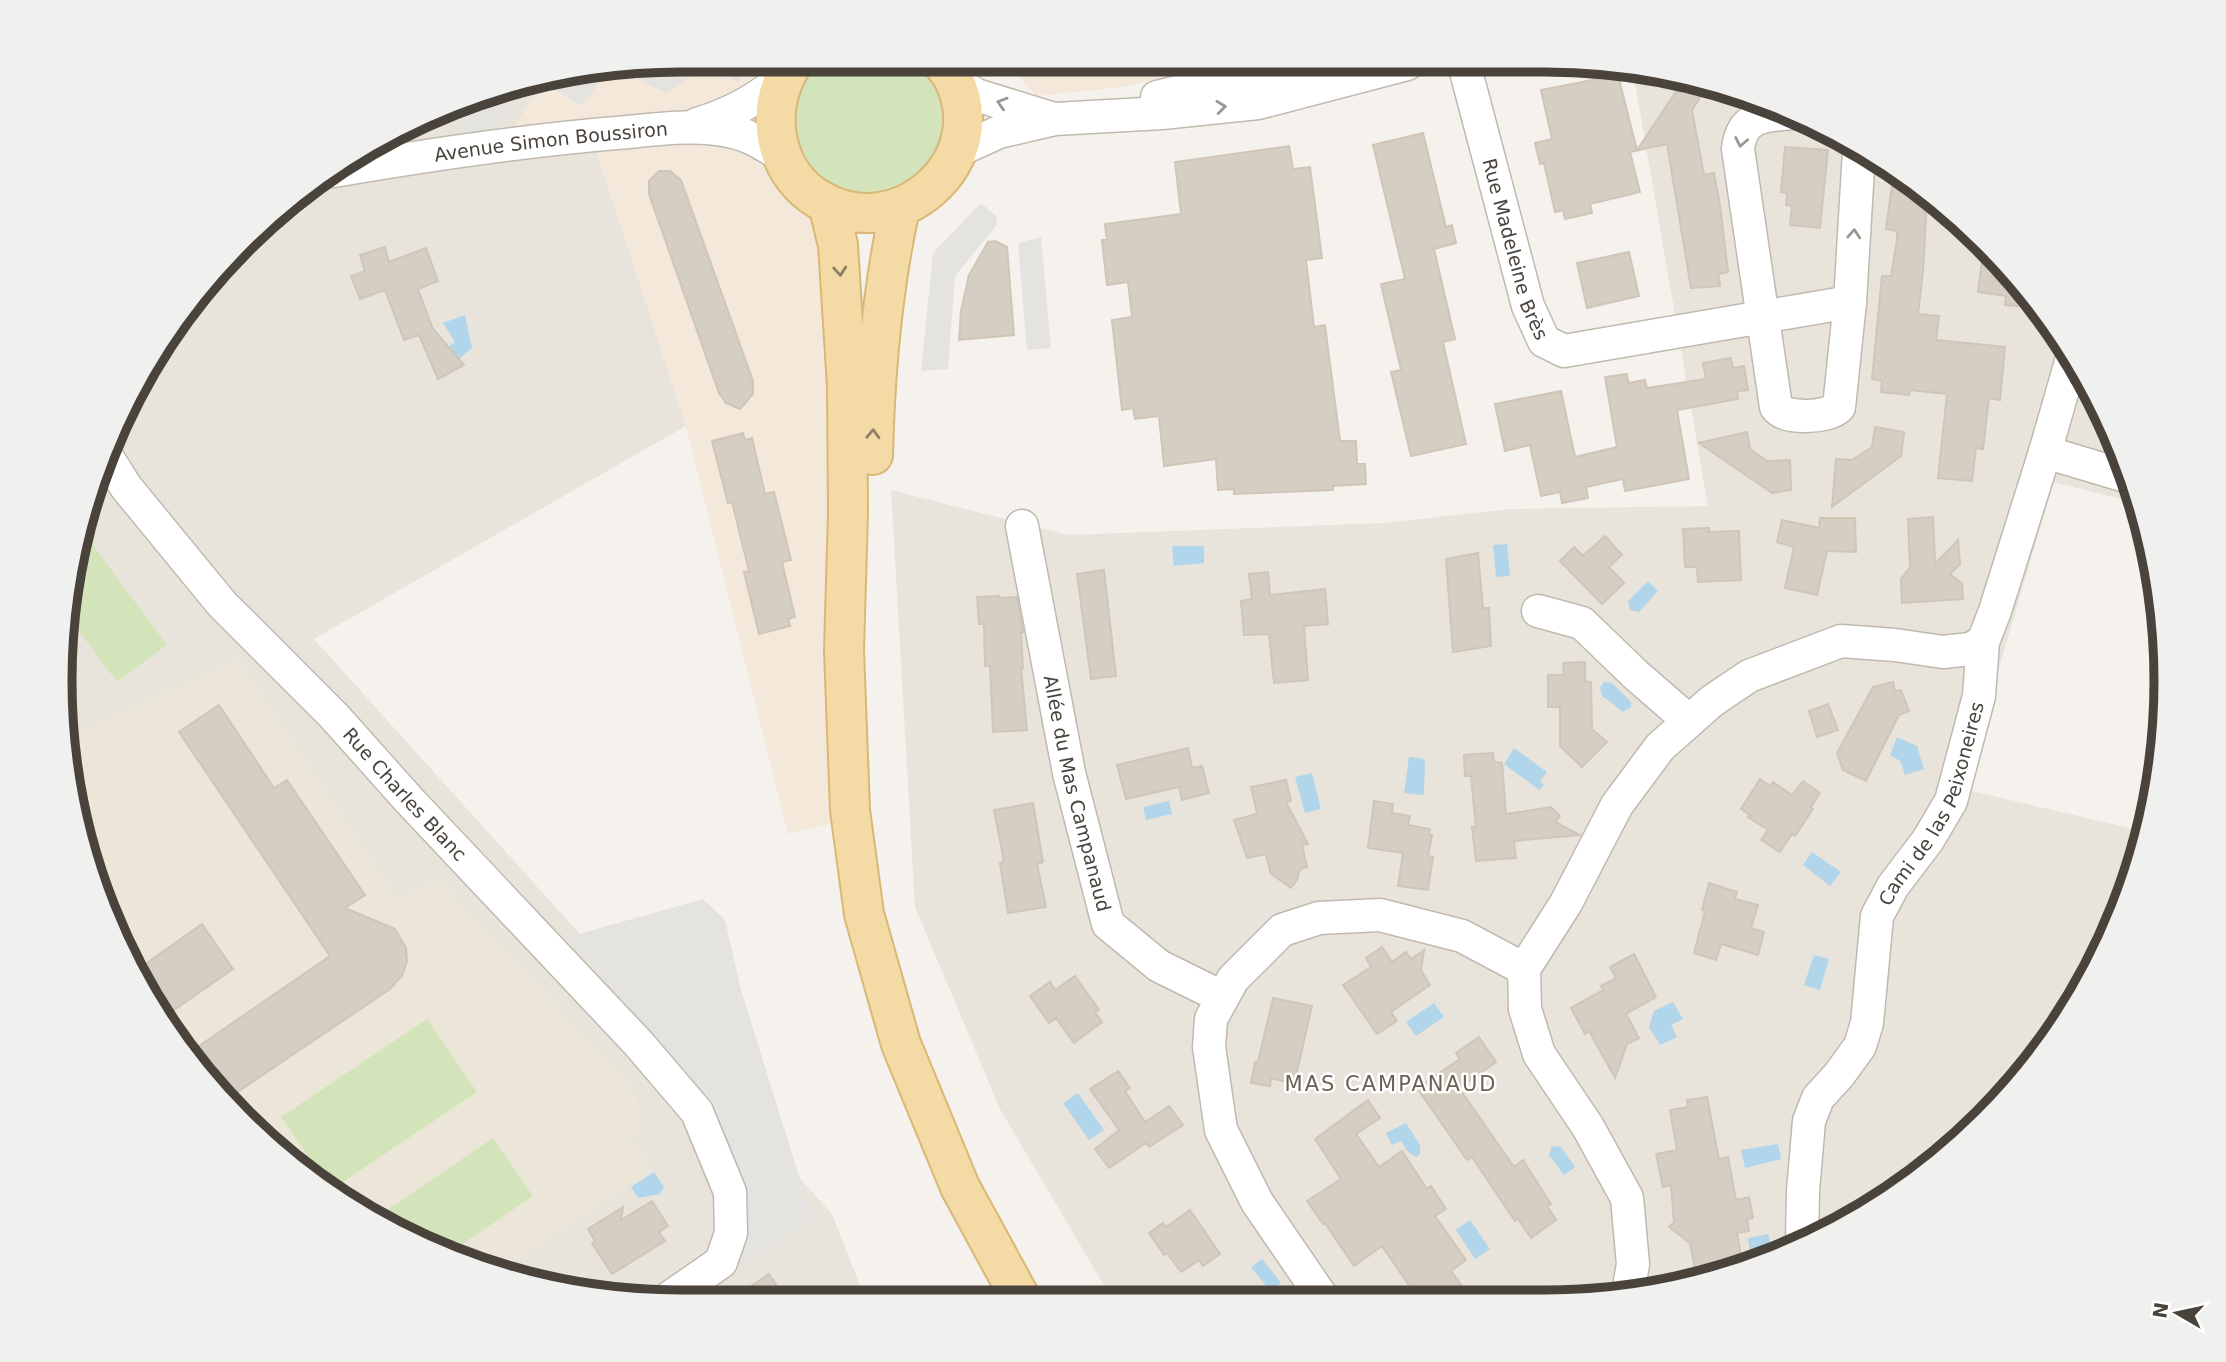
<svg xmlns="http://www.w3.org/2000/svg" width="2226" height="1362" viewBox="0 0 2226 1362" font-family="'DejaVu Sans',sans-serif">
<rect width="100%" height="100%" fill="#f5f2ed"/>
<path fill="#e8e4dc" d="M1632 66 1782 107 1923 188 2012 271 2083 370 2133 481 2139 504 2054 482 1963 789 2147 832 2103 956 2038 1059 1955 1148 1855 1219 1744 1270 1586 1301 1112 1299 1000 1109 915 907 891 490 1068 535 1384 523 1510 509 1708 506Z
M543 82 515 125 595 146 686 426 314 639 832 1214 865 1298 600 1297 444 1255 303 1174 164 1027 92 880 60 681 92 482 164 335 303 188 482 92Z"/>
<path fill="#f4e8db" d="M681 60H765L747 86 764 157 824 231 831 306 833 823 788 834 686 426 595 146 515 125 543 82Z
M1005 61 1221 63 1124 87 1036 96Z"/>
<path fill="#ece6d9" d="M239 658 399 899 438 878 629 1083 643 1119 634 1141 652 1169 501 1271 444 1255 303 1174 164 1027 92 880 69 737Z"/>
<path fill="#d3e4bb" d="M816 60 924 61 948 109 939 157 902 191 853 197 810 172 796 151 792 99 803 74Z
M93 545 167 645 117 682 70 619 80 554Z
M427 1019 477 1092 331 1190 281 1117Z
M493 1138 533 1196 445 1256 377 1217Z"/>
<path fill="#e4e3e0" d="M681 60H754L738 83 708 65 666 93 619 70 626 69 632 73 640 66Z
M606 72 583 106 548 86 551 81Z
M491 93 510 110 497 131 463 137 456 115Z
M981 203 997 217 996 226 955 276 948 369 921 371 933 253Z
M1041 237 1051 348 1027 350 1018 243Z
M703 899 725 920 741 990 813 1221 734 1272 747 1229 748 1196 708 1104 568 937Z"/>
<path fill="#b1d5ea" d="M465 315 472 348 459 359 448 347 455 342 443 323Z
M1507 544 1510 576 1496 577 1493 545Z
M1172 546H1204V563L1174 566Z
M1648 581 1658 591 1639 612 1630 610 1628 601Z
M1604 682 1612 683 1631 702V707L1623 712C1615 707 1611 701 1603 697L1600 688Z
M1897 737 1917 746 1924 769 1905 775 1900 761 1890 755Z
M1514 748 1547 772 1540 781 1544 785 1539 790 1504 764Z
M1409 757 1425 759 1424 795 1404 793Z
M1312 773 1321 809 1305 813 1295 777Z
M1169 801 1172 814 1146 820 1143 807Z
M1812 852 1841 872 1830 886 1803 865Z
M1814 955 1829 959 1820 990 1804 985Z
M1673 1002 1683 1019 1671 1025 1677 1037 1660 1045 1649 1027 1654 1011Z
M1434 1003 1444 1017 1416 1036 1406 1022Z
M1078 1093 1104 1130 1089 1140 1063 1103Z
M1406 1123 1420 1145V1154L1416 1157 1407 1151 1401 1141 1392 1145 1386 1133Z
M1778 1144 1781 1159 1745 1168 1741 1150Z
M1552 1146 1561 1147 1575 1167 1564 1175 1549 1155Z
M654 1172 664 1187 660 1194 638 1198 631 1187Z
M1470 1220 1490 1249 1475 1259 1456 1230Z
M1768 1234 1771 1248 1766 1249 1768 1259 1752 1264 1748 1238Z
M1262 1259 1281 1283 1270 1291 1251 1267Z"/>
<path fill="#d5cec3" stroke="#d0c5b7" stroke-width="2" d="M1618 75 1637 150 1684 80 1707 86 1692 110 1704 175 1714 173 1720 205 1728 272 1718 274 1720 286 1691 288 1667 144 1630 152 1640 192 1590 204 1592 213 1565 219 1563 210 1555 212 1544 163 1540 164 1535 143 1552 139 1541 90Z
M1423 133 1446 227 1452 225 1456 243 1434 249 1455 339 1443 342 1466 444 1411 456 1391 372 1401 370 1381 284 1405 279 1373 145Z
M1289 146 1293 169 1310 167 1322 258 1306 260 1314 327 1325 325 1340 441H1356L1357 464H1365L1366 484 1333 486V490L1234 494V489L1218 490 1216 459 1164 466 1159 416 1135 419 1133 408 1122 410 1112 320 1132 317 1128 282 1107 285 1102 240H1107L1105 224 1181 214 1175 162Z
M1785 147 1828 150 1820 228 1790 225 1792 206 1786 205 1787 193 1781 192Z
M659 171H670L681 180 753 381V394L740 409 726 403 719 393 649 194V181Z
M1894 171 1926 190 1925 199H1927L1923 271 1918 314 1939 316 1936 340 2005 347 2000 400 1989 398 1983 449 1976 448 1972 481 1938 478 1947 394 1910 390 1909 395 1881 392 1882 381 1872 379 1882 276H1891L1897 240V231L1886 229Z
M995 241 1007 247 1014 335 959 340 961 311 969 275 988 242Z
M1984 245 2012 271 2032 299H2027V307L2005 305 2006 296 1978 292Z
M385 247 389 262 426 248 438 281 418 289 433 329 464 365 438 379 419 335 404 340 385 290 360 299 351 276 365 271 360 255Z
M1629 252 1639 296 1587 308 1577 263Z
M1731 358 1733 368 1744 366 1748 390 1737 391 1738 399 1677 410 1689 479 1625 491 1623 479 1586 487 1588 498 1562 503 1560 492 1541 496 1530 445 1505 451 1495 404 1561 391 1575 457 1617 447 1605 377 1627 374 1628 383 1645 380 1647 388 1706 379 1703 363Z
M1875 427 1904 432 1901 456 1832 507 1836 459 1852 460 1872 447Z
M1747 432 1750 449 1767 461 1790 460 1791 490 1772 493 1699 443Z
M743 433 745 440 752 438 765 494 774 492 791 560 782 562 795 617 788 619 790 626 759 634 744 572 749 571 732 502 728 503 712 441Z
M1933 517 1935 564 1958 540 1960 564 1950 574 1962 584 1963 599 1902 603 1901 579 1910 567 1908 519Z
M1820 518H1855L1856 552 1827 551 1817 595 1785 588 1794 547 1777 542 1782 520 1819 528Z
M1709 528V532L1739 531 1741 580 1698 582 1697 567H1685L1683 529Z
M1605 536 1622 555 1609 567 1624 583 1602 604 1560 561 1574 547 1583 556Z
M1478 553 1483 608H1489L1491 646 1453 652 1446 559Z
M1104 570 1116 676 1091 679 1077 574Z
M1268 572 1270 595 1325 589 1328 624 1304 626 1308 680 1274 683 1269 634 1244 635 1241 601 1252 599 1249 574Z
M999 596V598L1017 597 1023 632H1021L1023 668 1021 667 1027 730 993 732 990 666H985L984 624H979L977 597Z
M1585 662V681L1591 682 1592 729 1607 742 1582 767 1560 746V707H1548V675H1564L1563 663Z
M1893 682 1895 691 1901 690 1909 711 1899 715 1866 781 1843 770 1837 753 1873 687Z
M1828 704 1838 730 1817 737 1809 711Z
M219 705 274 788 287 780 365 895 345 908 395 929 406 948 407 961 402 976 390 989 230 1097 189 1053 330 956 179 732Z
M1188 748 1192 768 1202 766 1209 793 1182 800 1179 787 1126 799 1117 765Z
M1493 753 1494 762 1502 763 1506 814 1551 807 1560 816 1555 822 1580 835 1514 841 1516 858 1476 861 1472 827H1476L1471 776H1465L1464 755Z
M1760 779 1770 786 1773 782 1792 795 1803 781 1820 793 1811 807 1813 809 1795 836 1792 834 1780 852 1761 840 1768 830 1748 817 1750 815 1741 809Z
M1286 780 1291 801 1286 802 1308 844 1302 845 1307 867 1300 869 1297 880 1291 888 1271 874 1266 854 1247 858 1234 820 1257 814 1251 787Z
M1374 801 1393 804 1392 813 1410 816 1408 825 1430 829 1429 835H1432L1428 856 1433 857 1428 890 1398 886 1403 853 1368 848Z
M1033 803 1043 862 1037 864 1046 907 1008 913 1000 863 1004 861 994 810Z
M1709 883 1737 892 1735 899 1758 905 1751 928 1764 932 1758 955 1721 944 1716 960 1694 953 1705 911 1702 910Z
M202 924 233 969 161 1019 137 970Z
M1382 947 1392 962 1406 952 1411 959 1424 950 1421 970 1430 985 1391 1012 1397 1021 1377 1034 1343 985 1371 967 1366 958Z
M1634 954 1656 997 1626 1014 1639 1038 1627 1044 1615 1078 1589 1031 1585 1034 1571 1008 1603 990 1601 986 1616 978 1610 967Z
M1075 976 1099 1010 1095 1012 1102 1022 1074 1043 1056 1018 1049 1023 1030 996 1050 982 1055 990Z
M1273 998 1312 1006 1294 1084 1271 1078 1270 1086 1251 1083 1255 1062H1258Z
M1479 1037 1496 1062 1459 1088 1514 1167 1523 1160 1551 1204 1547 1206 1556 1220 1531 1238 1518 1219 1515 1221 1472 1157 1467 1160 1417 1088 1460 1059 1456 1053Z
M1118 1071 1130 1088 1125 1091 1145 1122 1169 1106 1183 1125 1149 1147 1146 1143 1109 1168 1095 1149 1119 1130 1090 1089Z
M1707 1097 1719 1159 1728 1157 1736 1200 1749 1197 1753 1218 1747 1219 1749 1231 1737 1233 1742 1261 1735 1272 1697 1279 1690 1243 1669 1227 1674 1222 1671 1185 1663 1187 1656 1154 1677 1150 1670 1110 1688 1107 1687 1100Z
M1368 1100 1380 1118 1356 1134 1379 1167 1402 1151 1427 1189 1431 1186 1446 1209 1435 1216 1466 1260 1451 1271 1473 1301 1419 1300 1382 1246 1354 1266 1325 1223 1323 1224 1307 1201 1341 1179 1315 1139Z
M652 1201 668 1226 659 1232 665 1241 612 1274 592 1243 595 1241 588 1229 623 1207 621 1220Z
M1190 1210 1220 1254 1203 1266 1199 1260 1181 1272 1167 1253 1164 1255 1149 1233 1163 1223 1166 1227Z
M769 1274 785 1298H733Z"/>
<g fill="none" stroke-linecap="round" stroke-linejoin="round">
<defs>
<g id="minor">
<path id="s1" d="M1464 64 1528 306 1544 341 1564 351 1850 302 1839 407C1829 418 1785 420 1776 407L1738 149C1742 114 1765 116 1793 113"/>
<path d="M953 79 976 95 1054 119"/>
<path d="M1157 97 1298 63"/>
<path d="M697 124C731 114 760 99 786 74"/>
<path d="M957 151 999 132 1055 119 1162 113 1258 103 1407 64"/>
<path id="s2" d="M334 171C428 155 521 141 616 133 654 130 695 123 733 132 752 136 765 146 781 155"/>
<path d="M1850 302 1859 151"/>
<path d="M2045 452 2132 478"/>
<path id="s3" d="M106 455 126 487 222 604 334 716 409 800 639 1044 697 1112 730 1192 731 1233 721 1262 669 1298"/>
<path id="s4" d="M1022 526 1069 773 1108 924 1159 966 1222 997"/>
<path d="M1538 611 1582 623 1636 675 1689 721"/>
<path id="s5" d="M1802 1243 1803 1191 1809 1121 1818 1098 1839 1075 1860 1046 1867 1023 1877 916 1893 886 1928 840 1951 801 1979 696 1983 642 1995 611 2045 452 2073 355"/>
<path d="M1628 1293 1633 1264 1627 1198 1588 1127 1539 1054 1525 1009 1524 969 1566 903 1617 805 1660 747 1712 701 1749 676 1841 641 1895 645 1943 652 1970 649 1983 642"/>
<path d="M1324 1300 1257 1202 1221 1130 1209 1047 1211 1019 1233 979 1282 930 1319 918 1380 915 1462 936 1524 969"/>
</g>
<path id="major" d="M795 60C777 86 771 115 779 146 785 168 799 188 820 200 898 246 995 161 953 78 950 72 945 67 941 61
M828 204 838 245 847 386 848 513 844 650 850 810 864 914 901 1044 960 1187 1021 1299
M873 455C875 371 882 290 900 208"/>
</defs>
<use href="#minor" stroke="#c0b9b0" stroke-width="35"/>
<use href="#major" stroke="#d9b777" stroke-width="42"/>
<use href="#minor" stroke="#fff" stroke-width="32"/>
<use href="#major" stroke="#f4dba6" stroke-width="38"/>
</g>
<defs><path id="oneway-chevron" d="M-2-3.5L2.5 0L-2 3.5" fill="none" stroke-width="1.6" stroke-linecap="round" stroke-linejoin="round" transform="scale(1.75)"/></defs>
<g stroke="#9b9893">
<use href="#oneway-chevron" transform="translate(1002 103) rotate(-163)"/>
<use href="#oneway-chevron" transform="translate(1221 107) rotate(-6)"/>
<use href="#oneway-chevron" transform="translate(1741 142) rotate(101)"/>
<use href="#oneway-chevron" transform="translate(1854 234) rotate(-86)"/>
</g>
<g stroke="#8d8066">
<use href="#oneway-chevron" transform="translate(840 271) rotate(86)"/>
<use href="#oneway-chevron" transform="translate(873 434) rotate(-88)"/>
</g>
<g text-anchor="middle" stroke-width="5" stroke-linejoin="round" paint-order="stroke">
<g font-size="19" fill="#49433b" stroke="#fff">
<text dy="7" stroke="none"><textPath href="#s2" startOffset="219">Avenue Simon Boussiron</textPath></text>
<text dy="7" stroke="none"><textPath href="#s1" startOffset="192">Rue Madeleine Brès</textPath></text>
<text dy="7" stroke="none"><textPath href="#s4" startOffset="273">Allée du Mas Campanaud</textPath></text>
<text dy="7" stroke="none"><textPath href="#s3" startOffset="453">Rue Charles Blanc</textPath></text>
<text dy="7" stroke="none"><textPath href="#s5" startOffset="472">Cami de las Peixoneires</textPath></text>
</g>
<g font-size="21" letter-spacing="2" fill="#6b6053" stroke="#fff">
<text x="1391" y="1091">MAS CAMPANAUD</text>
</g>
</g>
<path d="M0 0H2226V1362H0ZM681 72H1545A609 609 0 0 1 2154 681V681A609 609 0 0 1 1545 1290H681A609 609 0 0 1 72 681V681A609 609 0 0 1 681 72Z" fill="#f0f0ef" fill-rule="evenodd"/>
<path fill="none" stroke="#49433b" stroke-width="9" d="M681 72H1545A609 609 0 0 1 2154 681V681A609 609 0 0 1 1545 1290H681A609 609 0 0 1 72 681V681A609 609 0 0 1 681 72Z"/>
<g transform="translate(2177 1313) rotate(279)" stroke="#ffffff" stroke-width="5" paint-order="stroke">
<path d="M0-5L12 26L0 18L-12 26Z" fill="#49433b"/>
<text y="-10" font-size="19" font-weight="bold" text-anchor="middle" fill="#49433b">N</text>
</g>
</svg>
